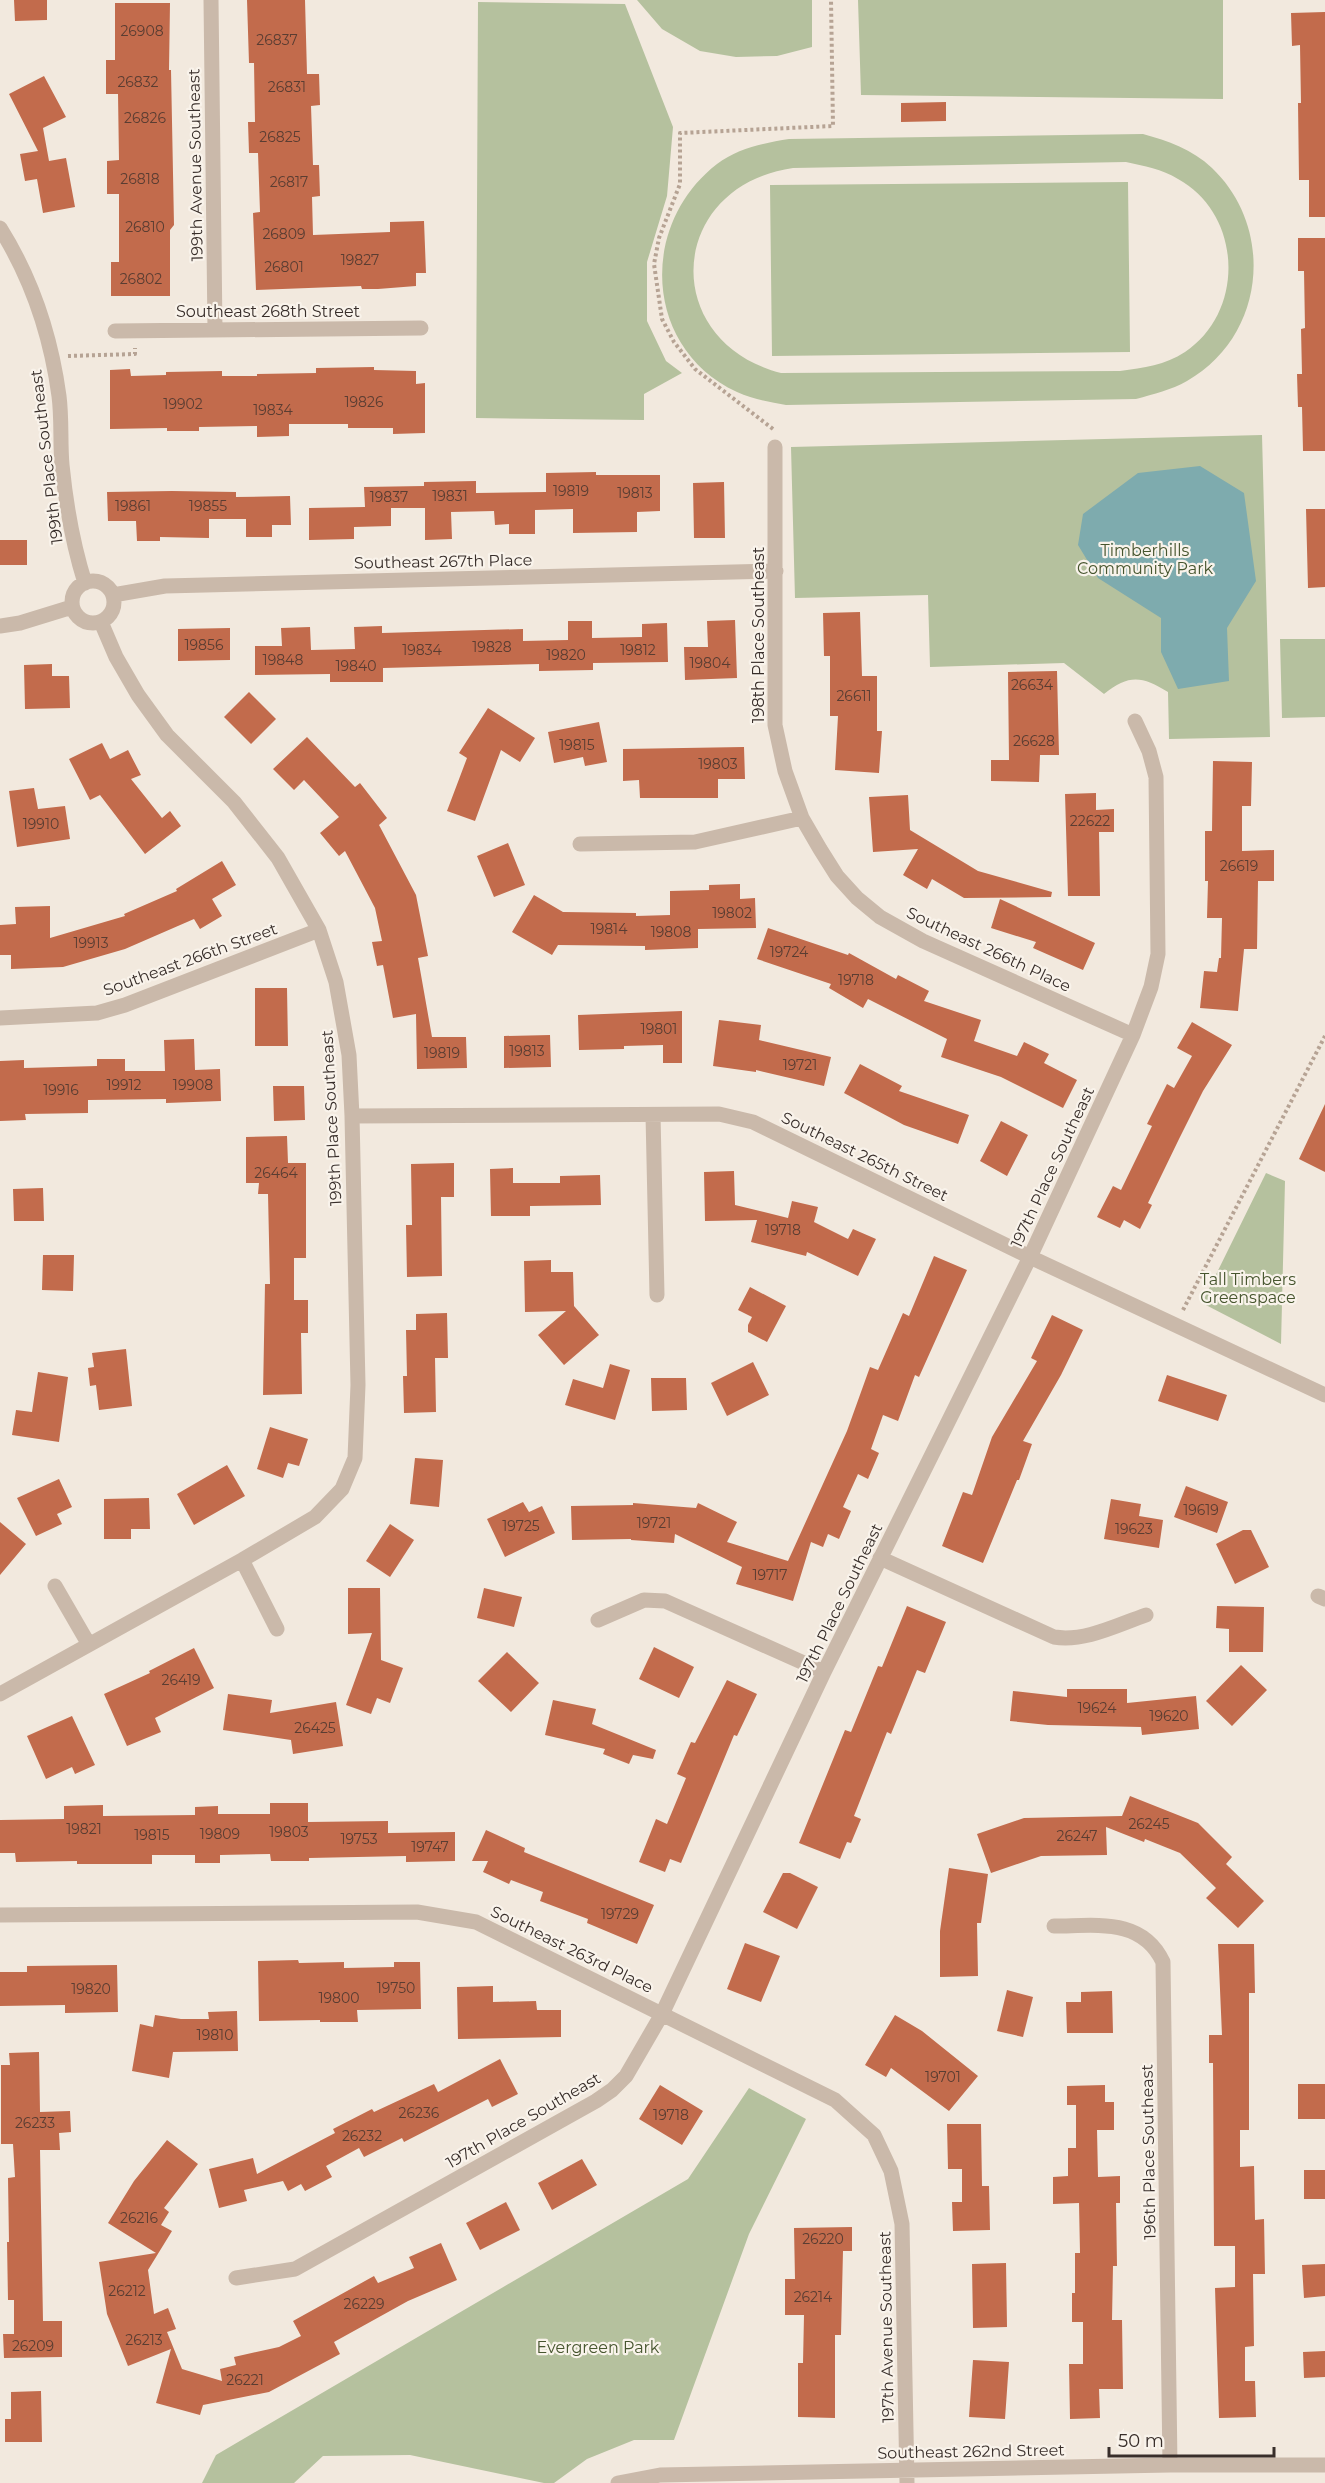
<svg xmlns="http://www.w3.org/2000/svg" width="1325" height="2483" viewBox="0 0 1325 2483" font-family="Montserrat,sans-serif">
<rect width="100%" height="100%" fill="#f2e9de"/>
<path fill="#b5c19e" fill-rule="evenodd" d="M637 0H812V47L777 56 736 57 700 51 662 29Z
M858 0H1223V99L861 95Z
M478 2 625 4 673 127 667 196 647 262V321L666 361 682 373 644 394V420L476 418Z
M1143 134C1168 141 1192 149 1212 168 1276 229 1265 337 1187 381 1171 390 1154 394 1136 399L786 405C769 402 752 399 737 392 644 349 638 225 717 164 738 148 764 143 789 139ZM1126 162C1144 166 1162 169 1178 179 1242 214 1246 311 1185 352 1165 365 1144 368 1120 371L781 373C658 341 667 186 793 168Z
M1128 182 1130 352 772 356 770 185Z
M1262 435 1270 737 1169 739 1168 692C1142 676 1129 674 1104 694L1064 663 930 667 928 595 795 598 791 447Z
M1325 639V717L1282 718 1280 639Z
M1266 1173 1285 1181 1281 1344 1202 1303Z
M749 2088 806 2119 749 2234 674 2440H634L587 2459 554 2483H544L410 2455 323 2456 294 2483H202L216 2455 688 2179Z"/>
<path fill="#7eabae" d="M1200 466 1244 493 1256 581 1227 628 1229 681 1178 689 1161 652V618L1098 578 1078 545 1083 514 1138 473Z"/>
<path fill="#c26b4c" d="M14 0H47V20L15 21Z
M247 0H305L307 74H319L320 105 311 106 313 165H319L320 196 312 197 313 235 390 232V222L424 221 426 273H416V286L378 289H362L361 286 256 290 253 213 260 212 258 153H249L248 122H255L254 63H249Z
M115 3H170L169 70H171L174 225 170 230V296H111V262H119V194H107V161L119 160 118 94H106V60H115Z
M1325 12V217H1309V180H1299L1298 103H1301L1300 45 1292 46 1291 13Z
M44 76 66 117 43 128 49 161 66 158 75 207 43 213 37 179 25 181 20 154 38 151 9 94Z
M946 102V121L901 122V103Z
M1298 238H1325V451H1303L1302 407H1298L1297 374H1302L1301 329 1305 328 1304 271H1298Z
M374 367V370L416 371V384L425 383V433L393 434V428H348V424H289V436L257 437V426L199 427V431H167V428L110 429V370L130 369 131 376 166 375V372L222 371V376H257V374L316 373V368Z
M596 472V475H660V511L637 512V532L573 533V509L535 510V534H509V524L495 525 494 511 451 512 452 539 425 540V508H391V526L354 527V539L309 540V508L365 507 364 487 424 486V482L476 481V493L546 492V473Z
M724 482 725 538H694L693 483Z
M172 491 236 492V497L290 496 291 525H272V537H246V519H209V538L160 537V541H137L136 521H108L107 492Z
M1306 509H1325V587L1308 588Z
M0 540H27V565H0Z
M860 612 862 676H877V731H882L879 773 835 770 838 716H830V656H824L823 613Z
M735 620 737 678 685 680 684 647H708L707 621Z
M568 621H592V638L642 637V624L667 623 668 662 593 663V670L539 671V664L383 668V682H330V674L255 675V646H282L281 628 310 627 311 650 355 649 354 627 382 626V633L523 629V641L568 640Z
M230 628V660L178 661V629Z
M52 664V676H69L70 708 25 709 24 665Z
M1057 671 1059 755H1040L1039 782 991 781V760H1009L1008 672Z
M249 692 276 719 251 744 224 717Z
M488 708 535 738 520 762 501 750 475 821 447 811 467 758 459 753Z
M599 722 607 762 585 766 583 757 554 763 548 732Z
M307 737 355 787 360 783 387 818 379 825 416 895 428 956 418 958 432 1037H466L467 1068 417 1069 416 1014 393 1018 383 965 377 966 372 942 382 941 375 908 345 851 339 856 320 833 339 817 304 780 294 790 273 769Z
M102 743 110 759 128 750 141 775 131 779 162 818 170 811 181 826 145 854 100 795 90 800 69 759Z
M744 747 745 779H718V798H640L639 780 623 781V749Z
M1213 761 1252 762 1251 806H1242V851L1274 850V881H1258L1257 949H1244L1238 1011 1200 1008 1204 971 1217 972 1219 958H1221L1222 918H1207L1208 881H1205V831H1212Z
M34 788 38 809 65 806 70 839 17 847 9 791Z
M1096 793V810L1114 809V832H1099L1100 896H1068L1065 794Z
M908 795 910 830 978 871 1052 892 1051 897 964 898 932 879 927 889 903 875 918 849 873 852 869 797Z
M508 843 525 885 494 897 477 856Z
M222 861 236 885 212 899 222 916 200 929 194 919 125 949 63 967 11 969V955H0V925L16 924 15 907 50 906V938L125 916 124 914 177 891 176 889Z
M740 884V899L755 898 756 928 698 929V948L645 950V946L558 945 552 955 512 932 534 895 563 912 636 913V916L670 915V891L709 890V885Z
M1000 899 1095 943 1083 970 1033 948 1036 942 991 928Z
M768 928 848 955 849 953 896 979 898 975 929 991 924 1001 981 1020 974 1041 1017 1056 1024 1042 1049 1054 1044 1063 1077 1080 1063 1108 1001 1077 941 1057 947 1039 868 999 863 1008 829 988 831 984 757 959Z
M255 988H287L288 1046H255Z
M682 1011V1063H663V1045L624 1046V1049L579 1050 578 1015Z
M719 1020 761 1025 759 1040 831 1057 824 1086 756 1070V1072L713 1066Z
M1192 1022 1232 1045 1203 1091 1179 1139 1148 1203 1152 1205 1140 1229 1124 1220 1120 1228 1097 1217 1113 1186 1121 1190 1152 1126 1147 1124 1167 1084 1174 1088 1192 1056 1177 1048Z
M550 1035 551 1067 504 1068V1036Z
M194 1039 195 1070 220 1069 221 1101 166 1103V1099L88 1100V1113L25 1114 26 1120 0 1121V1061L24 1060V1068L97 1066V1059H125V1071H165L164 1040Z
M860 1064 902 1086 899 1091 969 1115 958 1144 904 1125 844 1093Z
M273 1086H304L305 1120 274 1121Z
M1325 1104V1172L1299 1159Z
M1001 1121 1028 1135 1007 1176 980 1161Z
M287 1136 288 1163H306V1258H294V1300H308V1333H301L302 1394 263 1395 265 1284H270L268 1194H258L259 1183H246V1137Z
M454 1163V1197H441L442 1276 407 1277 406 1225H412L411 1164Z
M513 1168V1183H560V1176L600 1175 601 1205 530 1206V1216H491L490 1169Z
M734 1171 735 1205 788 1218 792 1201 818 1207 814 1222 848 1239 853 1229 876 1239 858 1276 807 1252 806 1256 751 1242 757 1220 705 1221 704 1172Z
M43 1188 44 1221H14L13 1189Z
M43 1255H74L73 1291 42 1290Z
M934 1256 967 1270 919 1377 915 1375 898 1421 883 1415 871 1449 879 1453 868 1479 858 1474 843 1507 851 1511 839 1539 828 1534 823 1547 811 1542 793 1601 736 1584 742 1567 675 1534 674 1543 631 1540V1539L572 1540 571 1506 633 1505V1503L696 1508 698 1503 737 1522 727 1542 788 1561 847 1431 870 1367 878 1370 903 1313 909 1316Z
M551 1260V1272H573L574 1306 599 1335 564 1365 538 1335 566 1311 525 1312 524 1261Z
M750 1287 786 1306 767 1342 748 1332V1325L752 1317 738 1310Z
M447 1313 448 1358H435L436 1412 404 1413 403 1376H407L406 1330H416V1314Z
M1052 1315 1083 1330 1061 1375 1023 1441 1032 1444 1019 1480H1017L983 1563 942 1546 963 1492 972 1495 992 1437 1037 1361 1031 1358Z
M126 1349 132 1406 99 1410 96 1385 90 1386 88 1368 94 1367 92 1353Z
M753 1362 769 1395 727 1416 711 1383Z
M610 1364 630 1370 615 1420 565 1405 573 1379 603 1388Z
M38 1372 68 1377 59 1442 12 1435 16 1410 32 1412Z
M1167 1375 1227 1395 1218 1421 1158 1401Z
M651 1378H686L687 1410 652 1411Z
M270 1427 308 1439 299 1466 288 1463 283 1478 257 1469Z
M415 1458 443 1460 439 1507 410 1504Z
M227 1465 245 1496 194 1525 177 1494Z
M59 1479 72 1507 57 1514 62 1524 36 1536 17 1498Z
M1186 1486 1228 1502 1217 1533 1174 1517Z
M149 1498 150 1529H131V1539H104V1499Z
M1111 1499 1141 1504 1139 1516 1163 1520 1159 1548 1104 1539Z
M523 1502 529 1512 542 1506 555 1533 505 1557 487 1519Z
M0 1522 26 1544 0 1575Z
M390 1524 414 1540 390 1577 366 1561Z
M1243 1530H1251L1269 1567 1235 1584 1216 1544Z
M348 1588H380L381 1660 403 1668 390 1703 377 1698 371 1714 346 1705 372 1633 348 1634Z
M484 1588 522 1597 514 1627 477 1618Z
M907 1606 946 1622 925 1673 917 1670 891 1734 887 1732 854 1816 861 1819 851 1843 847 1842 840 1859 799 1843 845 1730 851 1732 878 1666 882 1667Z
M1217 1606 1264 1607 1263 1652H1229V1629L1216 1628Z
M654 1647 694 1667 679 1698 639 1679Z
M194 1648 214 1688 155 1718 161 1732 127 1746 104 1694 150 1673 149 1671Z
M507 1652 539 1683 511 1712 478 1681Z
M1241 1665 1267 1690 1232 1726 1206 1701Z
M727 1680 757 1694 737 1736 734 1735 681 1863 670 1859 665 1872 639 1862 656 1819 667 1824 686 1778 677 1774 691 1742 695 1743Z
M1067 1689H1127V1703L1196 1696 1199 1729 1142 1735 1141 1727 1048 1725 1010 1721 1013 1691 1067 1697Z
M228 1694 272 1700 270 1713 336 1702 343 1746 293 1754 291 1740 223 1730Z
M553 1700 596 1709 592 1724 656 1750 653 1759 633 1755 629 1764 603 1754 605 1749 545 1735Z
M72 1716 95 1765 75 1774 72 1767 46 1779 27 1736Z
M1130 1796 1198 1823 1232 1857 1226 1864 1264 1901 1238 1928 1206 1898 1216 1888 1180 1853 1145 1839 1144 1842 1106 1827 1107 1855 1041 1856 991 1873 977 1834 1024 1818 1122 1816Z
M270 1803H308V1822L388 1821V1833L455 1832V1861L406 1862V1856L309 1858V1861H271L270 1854 220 1855V1863H195V1855H152V1864H77V1861L16 1862 15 1853H0V1820L64 1819V1806L103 1805V1816L195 1815V1807L218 1806V1814H270Z
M486 1830 525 1848 524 1852 654 1905 637 1944 587 1923 588 1919 540 1901 543 1892 511 1880 509 1884 483 1872 488 1861H472Z
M949 1868 988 1874 981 1923H977L978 1976 940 1977V1931Z
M783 1873H790L818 1887 797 1929 763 1912Z
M745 1943 780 1956 761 2002 727 1989Z
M1218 1944H1254L1255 1993H1249V2130H1240V2167L1254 2166 1255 2220 1264 2219 1265 2274H1253L1254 2346 1245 2347V2381H1255L1256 2417 1219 2418 1215 2288 1235 2287V2246H1214L1213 2063H1209V2035H1222Z
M298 1960 299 1963 344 1962V1968L394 1967V1962H420L421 2009 357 2010 358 2022H320V2020L259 2021 258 1961Z
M117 1965 118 2012 65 2013V2005L0 2006V1972H27V1966Z
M493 1986V2002L536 2001 537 2010H561V2037L458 2039 457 1987Z
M1007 1990 1033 1997 1023 2037 997 2031Z
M1112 1991 1113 2033H1067L1066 2002H1081V1992Z
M237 2011 238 2051 173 2052 169 2078 132 2071 140 2024 153 2027 155 2015 181 2019H209L208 2012Z
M895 2015 922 2031 978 2076 949 2111 891 2068 886 2077 865 2065Z
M39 2052 40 2112 70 2111 71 2132 59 2133 60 2150H40L43 2321H62V2357L4 2358 3 2334H14V2300H8L7 2242H9L8 2178 15 2177 13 2144H1V2065H10L9 2053Z
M500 2059 518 2094 492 2107 488 2099 404 2142 402 2138 364 2157 359 2148 326 2166 332 2177 305 2191 301 2184 288 2191 283 2181 244 2190 247 2201 219 2208 209 2169 253 2158 257 2174 335 2133 333 2129 372 2109 374 2112 434 2084 438 2092Z
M1298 2084H1325V2119H1298Z
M660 2085 703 2111 682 2145 639 2119Z
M1105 2085V2102H1114V2130H1097L1098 2177 1120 2176V2203H1116L1117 2266H1113L1112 2320H1122L1123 2389H1099L1100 2418 1070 2419 1069 2364H1083V2322H1072V2293H1075V2253H1080L1079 2203 1053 2204V2177L1068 2176V2148H1076V2105H1067V2086Z
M947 2124H981L982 2186H989L990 2230 953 2231 952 2202H962V2169H948Z
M167 2140 198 2164 164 2208 169 2212 161 2225 172 2231 148 2270 154 2314 168 2308 176 2329 167 2332 182 2369 222 2381 220 2369 236 2365 234 2357 279 2347 301 2336 293 2321 374 2276 378 2283 414 2268 409 2257 441 2243 457 2280 408 2301 334 2342 340 2354 269 2392 203 2405 200 2415 156 2403 171 2349 128 2366 107 2314 99 2262 156 2253 108 2223 134 2181Z
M582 2159 597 2185 552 2210 538 2183Z
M1304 2170H1325V2199H1304Z
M506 2202 520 2230 480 2250 466 2223Z
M852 2227V2251H843L841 2335H835V2418L798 2417V2363H803L804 2315H785V2279H795L794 2228Z
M1006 2263 1007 2327 973 2328 972 2264Z
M1325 2264V2296L1304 2298 1302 2265Z
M1325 2351V2377L1304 2378 1303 2352Z
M973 2360 1009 2362 1005 2419 969 2417Z
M41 2391 42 2442H5V2419H11V2392Z"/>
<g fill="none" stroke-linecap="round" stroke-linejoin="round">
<path stroke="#b6a394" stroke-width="4" stroke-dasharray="3 3" stroke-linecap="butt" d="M68 356 135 354V348
M773 429 695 369 674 342 662 319 654 264 659 238 680 184V133L833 126 831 0
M1183 1310 1325 1036"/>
<path stroke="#cab9aa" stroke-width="15" d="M211 0 215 330
M0 228C32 279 51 337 59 396 62 419 60 442 62 465 66 505 73 545 85 583
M115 331 421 328
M775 447V725L785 771 802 818 820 849 837 876 857 898 880 917 923 941 1133 1035
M72 602a21 21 0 1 1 42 0a21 21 0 1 1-42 0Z
M113 595 165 586 776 571
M0 626 20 623 72 607
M580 844 695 842 802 818
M0 1018 97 1013 125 1005 319 930
M653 1115 657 1295
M352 1116 719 1114 753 1122 1030 1257 1325 1395
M880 1558 1054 1637C1085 1642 1117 1625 1146 1615
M242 1560 277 1629
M55 1586 88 1643
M1318 1596 1325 1599
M598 1620 644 1600 665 1601 824 1672
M0 1694 242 1560 315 1517 342 1489 355 1458 358 1385 352 1116 349 1055 336 982 319 930 278 858 234 802 167 735 138 695 116 657 101 622
M0 1915 417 1912 476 1922 835 2100 874 2135 891 2171 902 2224 907 2483
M1054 1926C1095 1926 1142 1917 1163 1962L1170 2465
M236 2278 295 2269 596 2101 612 2090 626 2076 662 2014 824 1672 1030 1257 1133 1035 1151 987 1158 954 1156 777 1149 751 1135 721
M618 2483 660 2475 1170 2465H1325"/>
</g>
<g text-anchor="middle" stroke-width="4.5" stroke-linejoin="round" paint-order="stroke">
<g font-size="14" fill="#5a3d32">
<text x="142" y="36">26908</text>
<text x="277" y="45">26837</text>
<text x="138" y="87">26832</text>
<text x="287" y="92">26831</text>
<text x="145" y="123">26826</text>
<text x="280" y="142">26825</text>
<text x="140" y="184">26818</text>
<text x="289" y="187">26817</text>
<text x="145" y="232">26810</text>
<text x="284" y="239">26809</text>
<text x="360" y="265">19827</text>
<text x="284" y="272">26801</text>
<text x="141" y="284">26802</text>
<text x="364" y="407">19826</text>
<text x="183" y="409">19902</text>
<text x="273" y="415">19834</text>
<text x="571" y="496">19819</text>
<text x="635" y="498">19813</text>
<text x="450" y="501">19831</text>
<text x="389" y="502">19837</text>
<text x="133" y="511">19861</text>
<text x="208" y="511">19855</text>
<text x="204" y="650">19856</text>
<text x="492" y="652">19828</text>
<text x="422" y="655">19834</text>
<text x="638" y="655">19812</text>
<text x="566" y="660">19820</text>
<text x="283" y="665">19848</text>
<text x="710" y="668">19804</text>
<text x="356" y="671">19840</text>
<text x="1032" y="690">26634</text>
<text x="854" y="701">26611</text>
<text x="1034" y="746">26628</text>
<text x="577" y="750">19815</text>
<text x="718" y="769">19803</text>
<text x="1090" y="826">22622</text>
<text x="41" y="829">19910</text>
<text x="1239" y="871">26619</text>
<text x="732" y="918">19802</text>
<text x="609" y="934">19814</text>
<text x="671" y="937">19808</text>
<text x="91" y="948">19913</text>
<text x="789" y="957">19724</text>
<text x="856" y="985">19718</text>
<text x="659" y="1034">19801</text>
<text x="527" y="1056">19813</text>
<text x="442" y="1058">19819</text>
<text x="800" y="1070">19721</text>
<text x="124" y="1090">19912</text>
<text x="193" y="1090">19908</text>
<text x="61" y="1095">19916</text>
<text x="276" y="1178">26464</text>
<text x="783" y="1235">19718</text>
<text x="1201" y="1515">19619</text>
<text x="654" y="1528">19721</text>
<text x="521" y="1531">19725</text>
<text x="1134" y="1534">19623</text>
<text x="770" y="1580">19717</text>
<text x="181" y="1685">26419</text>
<text x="1097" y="1713">19624</text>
<text x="1169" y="1721">19620</text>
<text x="315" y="1733">26425</text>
<text x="1149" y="1829">26245</text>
<text x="84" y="1834">19821</text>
<text x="289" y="1837">19803</text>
<text x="220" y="1839">19809</text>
<text x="152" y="1840">19815</text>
<text x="1077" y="1841">26247</text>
<text x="359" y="1844">19753</text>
<text x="430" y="1852">19747</text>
<text x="620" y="1919">19729</text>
<text x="396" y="1993">19750</text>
<text x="91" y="1994">19820</text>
<text x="339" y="2003">19800</text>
<text x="215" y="2040">19810</text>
<text x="943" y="2082">19701</text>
<text x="419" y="2118">26236</text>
<text x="671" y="2120">19718</text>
<text x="35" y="2128">26233</text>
<text x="362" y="2141">26232</text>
<text x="139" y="2223">26216</text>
<text x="823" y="2244">26220</text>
<text x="127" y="2296">26212</text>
<text x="813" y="2302">26214</text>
<text x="364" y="2309">26229</text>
<text x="144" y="2345">26213</text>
<text x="33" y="2351">26209</text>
<text x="245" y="2385">26221</text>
</g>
<g font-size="16" fill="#382e2a" stroke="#f9f3eb">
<text transform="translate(195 165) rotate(-91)" y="6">199th Avenue Southeast</text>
<text x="268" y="317">Southeast 268th Street</text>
<text transform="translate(46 457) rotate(-97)" y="6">199th Place Southeast</text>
<text transform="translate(443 561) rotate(-1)" y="6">Southeast 267th Place</text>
<text transform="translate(758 635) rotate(-90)" y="6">198th Place Southeast</text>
<text transform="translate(989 949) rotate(25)" y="6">Southeast 266th Place</text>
<text transform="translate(190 959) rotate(-20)" y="6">Southeast 266th Street</text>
<text transform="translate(331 1118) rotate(-93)" y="6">199th Place Southeast</text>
<text transform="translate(865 1156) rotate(26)" y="6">Southeast 265th Street</text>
<text transform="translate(1052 1167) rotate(-65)" y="6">197th Place Southeast</text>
<text transform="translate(839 1603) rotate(-64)" y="6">197th Place Southeast</text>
<text transform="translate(572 1949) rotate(26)" y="6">Southeast 263rd Place</text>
<text transform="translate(523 2120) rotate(-30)" y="6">197th Place Southeast</text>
<text transform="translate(1148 2152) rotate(-91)" y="6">196th Place Southeast</text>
<text transform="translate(886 2327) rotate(-91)" y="6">197th Avenue Southeast</text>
<text transform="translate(971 2451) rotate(-1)" y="6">Southeast 262nd Street</text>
</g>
<g font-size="16" fill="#46552e" stroke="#f9f3eb">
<text x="1145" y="556">Timberhills<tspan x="1145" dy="18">Community Park</tspan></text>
<text x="1248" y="1285">Tall Timbers<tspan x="1248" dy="18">Greenspace</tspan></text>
<text x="598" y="2353">Evergreen Park</text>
</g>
</g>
<path d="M1109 2447v9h165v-9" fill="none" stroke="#382e2a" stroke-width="3"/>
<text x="1118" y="2447" font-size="18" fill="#382e2a" stroke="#f9f3eb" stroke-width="4.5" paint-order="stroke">50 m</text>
</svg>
